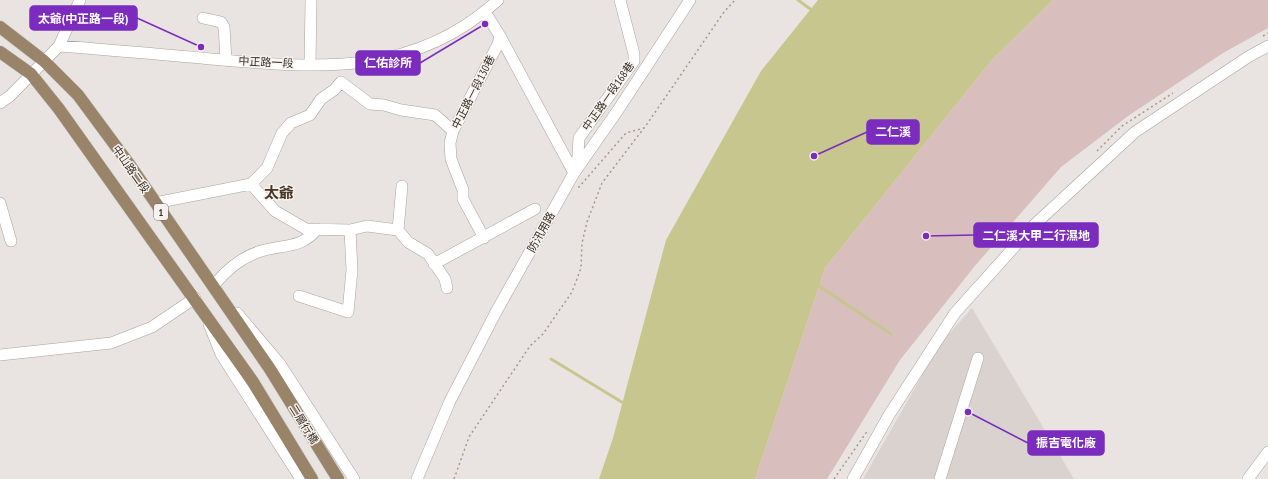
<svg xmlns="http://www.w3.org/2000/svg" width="1268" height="479" viewBox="0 0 1268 479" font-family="'PT Sans Narrow','Noto Sans TC',sans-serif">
<rect width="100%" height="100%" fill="#e9e4e1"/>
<path fill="#d9d2cf" d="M972 308 1074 479H863L940 344Z"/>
<path fill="#d8bebc" d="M1053 0H1268V28L1223 53 1128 116 1061 167 974 267 900 360 827 479H755L825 268 991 61Z"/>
<path fill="#c8c68f" d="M818 0H1053L991 61 825 268 755 479H599L613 438 666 240 761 71Z"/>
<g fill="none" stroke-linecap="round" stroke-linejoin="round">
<path stroke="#c8c68f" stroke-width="3" d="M798 0 813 11
M816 284 891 334
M551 359 625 404"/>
<defs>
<path id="minor" d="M203 18 221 22 224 27 226 60
M500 36 574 173
M59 46 80 0
M310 65 311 0
M0 103 10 96 59 46C110 50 160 54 211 59 316 68 413 78 498 0
M577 169 579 138 634 61V54L620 0
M251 184 275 211 306 229 350 230 367 226 398 230 408 242 428 254 445 279 447 288
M0 203 11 241
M155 203 251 184 267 168 282 133 291 123 310 115 321 99 334 90 341 82 370 104 384 105 401 110 435 115 453 131
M398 230 402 186
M484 238 463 199V190L451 159 450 143 453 131 498 44 500 36 485 12
M434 264 535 209
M214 285C227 270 239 259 258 252 280 244 301 250 317 229
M299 296 348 312 352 270 350 230
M237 313 280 364 354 479
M209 324 221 354 301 479
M0 355 111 343 152 327 195 298
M417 479 450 401 496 312 574 173 618 110 690 0
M853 479 889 415 955 313 1033 226 1135 132 1248 57 1268 46
M940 479 978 358
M1248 479 1268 452"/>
<path id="major" d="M0 27 44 61 78 95 129 164 270 369 338 479
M0 52 31 74 59 109 253 382 312 479"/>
</defs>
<use href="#minor" stroke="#a9a29d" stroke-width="12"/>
<use href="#major" stroke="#c3c0bd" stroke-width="13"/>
<path stroke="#a99785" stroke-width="1.5" stroke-dasharray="2 3" stroke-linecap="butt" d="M1263 36 1268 33
M1097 151 1122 126 1173 93
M578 187H579L626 133 644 128
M454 479 469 437 530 346 543 334 572 292 581 268 582 243 587 222 602 183 647 124 724 12 735 0
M834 479 868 430"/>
<use href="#minor" stroke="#fff" stroke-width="11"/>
<use href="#major" stroke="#99846a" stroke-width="12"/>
</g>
<g text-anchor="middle" stroke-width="3" stroke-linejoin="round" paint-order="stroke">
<rect fill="#f6f2f0" stroke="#716960" stroke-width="1" x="154" y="204" width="14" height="16" rx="3"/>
<g font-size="10" font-weight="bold" fill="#382e23">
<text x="161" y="216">1</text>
</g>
<g font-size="11" fill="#382e23" stroke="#f6f2f0">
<text transform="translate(266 62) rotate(3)" y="4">中正路一段</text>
<text transform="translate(473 92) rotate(-63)" y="4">中正路一段130巷</text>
<text transform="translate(608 96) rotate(-55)" y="4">中正路一段168巷</text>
<text transform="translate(131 169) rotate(55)" y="4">中山路二段</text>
<text transform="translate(541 232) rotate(-61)" y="4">防汛用路</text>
<text transform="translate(304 424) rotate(58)" y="4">二層行橋</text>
</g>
<g font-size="15" font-weight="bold" fill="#473722" stroke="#f6f2f0">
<text x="279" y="198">太爺</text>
</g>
</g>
<path fill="none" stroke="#7b2cbf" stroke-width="1.5" d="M201 47L137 18M485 24L420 63M814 156L867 132M926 236L974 235M968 412L1028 443"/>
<g fill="#7b2cbf" stroke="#f6f2f0" stroke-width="1.5">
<circle cx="201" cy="47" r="4"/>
<circle cx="485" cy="24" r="4"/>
<circle cx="814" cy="156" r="4"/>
<circle cx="926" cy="236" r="4"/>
<circle cx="968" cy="412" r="4"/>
</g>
<g fill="#7b2cbf" stroke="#7b2cbf" stroke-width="1.5">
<rect x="30" y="6" width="107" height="24" rx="4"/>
<rect x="356" y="51" width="64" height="24" rx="4"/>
<rect x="867" y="120" width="52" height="24" rx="4"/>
<rect x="974" y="223" width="124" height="24" rx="4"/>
<rect x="1028" y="431" width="76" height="24" rx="4"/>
</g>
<g font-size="12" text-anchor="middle" font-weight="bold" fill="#fff">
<text x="83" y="23">太爺(中正路一段)</text>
<text x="388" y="67">仁佑診所</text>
<text x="893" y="136">二仁溪</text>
<text x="1036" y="240">二仁溪大甲二行濕地</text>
<text x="1066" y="447">振吉電化廠</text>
</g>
</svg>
